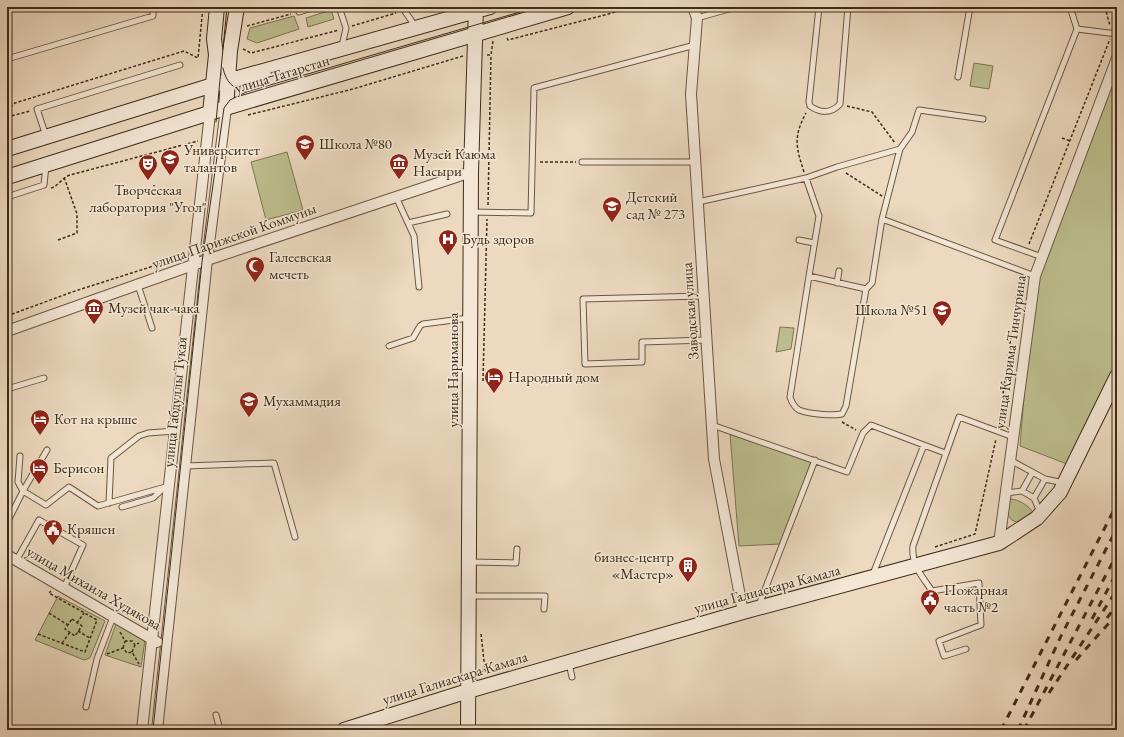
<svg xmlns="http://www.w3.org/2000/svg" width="1124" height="737" viewBox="0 0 1124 737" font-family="'EB Garamond',serif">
<rect width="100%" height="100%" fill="#ecd9bf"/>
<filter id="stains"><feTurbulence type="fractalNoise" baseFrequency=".005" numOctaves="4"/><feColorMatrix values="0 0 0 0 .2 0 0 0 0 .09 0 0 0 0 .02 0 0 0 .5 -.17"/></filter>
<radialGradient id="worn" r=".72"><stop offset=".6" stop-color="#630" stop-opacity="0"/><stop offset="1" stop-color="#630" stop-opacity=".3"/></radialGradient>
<path fill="#bdbe8e" stroke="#7e7554" d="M331 10 334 19 308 27 306 18Z
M294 16 299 29 257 43 247 39 250 28Z
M974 63 993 66 989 89 970 86Z
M1117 72V365L1067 464 1020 446 1032 297Z
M287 152 303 210 266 220 251 162Z
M780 327 794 328 791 349 776 352Z
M730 434 811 462 781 544 739 546Z
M1010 499C1018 499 1030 506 1033 513L1018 523 1012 520 1007 514Z
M58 596 105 621 90 658 84 660 35 640Z
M116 624 145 640 141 667 105 655Z"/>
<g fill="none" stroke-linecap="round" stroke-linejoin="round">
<defs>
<path id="lane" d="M297 7 299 12 315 7
M339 7 346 28 342 46
M402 7 415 26
M819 7 809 102 810 106C820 113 831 114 840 104L848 7
M697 18 736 7
M1077 29 1117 34
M7 59 153 16V7
M958 77 970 7
M983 119 919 110 912 132 900 149 882 219 1035 276
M46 136 37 109 180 65
M582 162H696
M806 178 837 167 900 149
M7 197 44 185 46 165
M396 197 414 236 419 287
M698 202 806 178 819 216 809 276
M472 212 531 213 534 88 695 45
M408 223 447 214
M799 240 814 243
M1042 257 995 240 1077 29 1070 7
M837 283 839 271
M138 285 152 328
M866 289 846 406 842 414C832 416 809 414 799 410 794 407 792 403 790 397L809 276 866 289 872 283 882 219
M704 296 583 299 585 364 642 362V342L707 340
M389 346 413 338 420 326 423 324 469 318
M7 389 44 378
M712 425 847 472 863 433 871 425 945 453
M20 456 18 482 23 491
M1010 460 1045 479 1064 483
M185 466 274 463 295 537
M23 491 47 450
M1022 491 1034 498
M1006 493 1022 491 1032 473
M109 503 111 458 139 436 148 433 175 431
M122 507 153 498 164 488
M1040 512 1034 498 1045 479
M7 523 23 491 46 505 69 487 98 506 169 486
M16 561 39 520 83 545 64 588
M470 562 516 563 517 549
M873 574 924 445
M470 596H545L544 609
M759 605 815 460
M966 649 944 656 939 641 981 625 979 583 932 591C922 576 911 565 913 546L959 417 1013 437
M569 663 572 677
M86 707 97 659 113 617
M216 715 220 730
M107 730H112"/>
<path id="street" d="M693 7 697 18 691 94 714 459 743 612
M7 331 207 260 471 172
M999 543 1035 276 1117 58
M7 555 157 642
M142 730 210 113
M157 730 207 260 226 108"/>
<path id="secondary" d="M226 108 230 51 237 7
M210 113 216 55 214 39 217 7
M7 149 213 85 490 7
M7 177 222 109 568 7
M344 730 468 691 743 612 999 543 1037 518 1060 492 1117 376
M468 730 471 172 476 7"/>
</defs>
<use href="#lane" stroke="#6a5742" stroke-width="7"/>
<use href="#street" stroke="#6a5742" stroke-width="12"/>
<use href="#secondary" stroke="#3e2c19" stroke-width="16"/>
<path stroke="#3e2c19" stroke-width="1.5" stroke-dasharray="3 2" stroke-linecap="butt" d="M1105 7 1110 26
M411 8 416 7
M501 9 509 7
M247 26 291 14
M352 26 396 13
M507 38 508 40 635 7
M243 49 251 53 339 30
M487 55H491L493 41
M847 106 872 112 895 143
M7 111 15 103 184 51 198 58 203 7
M248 115 353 89 463 56
M7 117 30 111
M1062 138 1070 141
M540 162H576
M804 172C796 147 793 137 806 113
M846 173 882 196
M51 188C58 186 62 178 70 175L198 141
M148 192 154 190V185
M488 205 491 55
M58 240 77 233V214L64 177
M1029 244 1110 39
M7 316 72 292 185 256
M483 381 487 219
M842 422 856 430
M999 423 1019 278
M935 547 975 534 996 439
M49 613 68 625
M72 619 82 626 75 636 65 629Z
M77 623 84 613
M78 631 90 638
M120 632 125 641H132L135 645
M38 634 85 652 97 620 49 593 51 591
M481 634 485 670
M62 643 70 632
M123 648 125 641
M132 652 135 645 139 643
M107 654 123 648 127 653 132 652 139 664
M480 672 530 660"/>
<use href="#lane" stroke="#f3e6d5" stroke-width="5"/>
<use href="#street" stroke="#f3e6d5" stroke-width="10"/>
<use href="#secondary" stroke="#f3e6d5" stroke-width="14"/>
<path stroke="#3e2c19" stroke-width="1" d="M223 68C226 82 232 88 246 92
M216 122 227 7
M153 730 202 262 224 108 230 100 246 92 537 7"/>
<path stroke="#3e2c19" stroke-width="3" stroke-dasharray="7 7" stroke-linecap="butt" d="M1107 618 1117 605
M1092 619 1117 572
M1076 660 1117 614
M1049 693 1117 590
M1001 730 1117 504
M1018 730 1061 636 1117 528
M1024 730 1117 554"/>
</g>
<defs>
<symbol id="school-pin" viewBox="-11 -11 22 30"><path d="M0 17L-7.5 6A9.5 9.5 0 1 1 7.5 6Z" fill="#8f2418" stroke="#f3e6d5"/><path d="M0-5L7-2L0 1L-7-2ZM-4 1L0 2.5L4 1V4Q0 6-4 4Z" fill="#fff"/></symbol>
<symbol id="university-pin" viewBox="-11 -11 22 30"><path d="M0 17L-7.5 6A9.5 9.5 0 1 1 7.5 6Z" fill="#8f2418" stroke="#f3e6d5"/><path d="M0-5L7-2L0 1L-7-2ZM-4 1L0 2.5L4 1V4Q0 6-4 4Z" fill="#fff"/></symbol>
<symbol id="museum-pin" viewBox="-11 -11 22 30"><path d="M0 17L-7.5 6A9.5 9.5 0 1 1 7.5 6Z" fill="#8f2418" stroke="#f3e6d5"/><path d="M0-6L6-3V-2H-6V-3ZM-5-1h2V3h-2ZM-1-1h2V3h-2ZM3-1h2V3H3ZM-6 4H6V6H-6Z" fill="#fff"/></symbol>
<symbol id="theatre-pin" viewBox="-11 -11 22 30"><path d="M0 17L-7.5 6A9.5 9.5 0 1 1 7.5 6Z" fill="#8f2418" stroke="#f3e6d5"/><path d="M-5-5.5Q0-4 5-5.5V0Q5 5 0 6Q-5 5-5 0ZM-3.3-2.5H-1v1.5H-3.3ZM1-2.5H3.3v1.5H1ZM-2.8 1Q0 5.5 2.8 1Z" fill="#fff"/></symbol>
<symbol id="hospital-pin" viewBox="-11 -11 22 30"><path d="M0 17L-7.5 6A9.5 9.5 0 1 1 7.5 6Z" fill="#8f2418" stroke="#f3e6d5"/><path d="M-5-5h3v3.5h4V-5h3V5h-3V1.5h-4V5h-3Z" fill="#fff"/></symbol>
<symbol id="mosque-pin" viewBox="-11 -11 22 30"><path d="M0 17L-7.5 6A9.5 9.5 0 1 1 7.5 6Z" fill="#8f2418" stroke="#f3e6d5"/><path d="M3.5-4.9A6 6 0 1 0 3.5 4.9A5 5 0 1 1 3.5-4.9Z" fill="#fff"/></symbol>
<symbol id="hotel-pin" viewBox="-11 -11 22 30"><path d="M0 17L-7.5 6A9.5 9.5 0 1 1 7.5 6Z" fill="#8f2418" stroke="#f3e6d5"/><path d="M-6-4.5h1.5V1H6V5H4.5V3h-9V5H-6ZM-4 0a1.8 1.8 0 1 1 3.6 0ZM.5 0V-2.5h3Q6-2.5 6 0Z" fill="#fff"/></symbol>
<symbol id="civic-pin" viewBox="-11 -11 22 30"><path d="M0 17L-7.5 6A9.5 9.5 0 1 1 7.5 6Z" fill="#8f2418" stroke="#f3e6d5"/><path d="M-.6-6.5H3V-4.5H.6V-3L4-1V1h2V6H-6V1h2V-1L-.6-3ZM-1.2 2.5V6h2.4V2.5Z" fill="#fff"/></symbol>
<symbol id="building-pin" viewBox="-11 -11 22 30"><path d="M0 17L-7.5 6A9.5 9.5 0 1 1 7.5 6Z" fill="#8f2418" stroke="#f3e6d5"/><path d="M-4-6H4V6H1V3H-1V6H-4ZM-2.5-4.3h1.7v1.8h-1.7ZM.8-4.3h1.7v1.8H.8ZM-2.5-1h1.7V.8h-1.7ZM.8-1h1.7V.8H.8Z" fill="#fff"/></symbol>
</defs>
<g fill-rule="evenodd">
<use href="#school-pin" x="294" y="133" width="22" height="30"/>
<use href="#university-pin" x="159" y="148" width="22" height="30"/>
<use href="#museum-pin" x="388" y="152" width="22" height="30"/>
<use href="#theatre-pin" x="137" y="153" width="22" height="30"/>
<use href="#school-pin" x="601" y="195" width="22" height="30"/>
<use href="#hospital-pin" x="437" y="228" width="22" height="30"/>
<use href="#mosque-pin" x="244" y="255" width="22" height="30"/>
<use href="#museum-pin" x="83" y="297" width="22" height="30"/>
<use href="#school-pin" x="931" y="299" width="22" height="30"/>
<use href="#hotel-pin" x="483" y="366" width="22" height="30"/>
<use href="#school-pin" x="238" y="390" width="22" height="30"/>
<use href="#hotel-pin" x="29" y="408" width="22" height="30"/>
<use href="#hotel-pin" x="28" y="457" width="22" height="30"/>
<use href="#civic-pin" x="42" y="518" width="22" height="30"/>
<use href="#building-pin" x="677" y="555" width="22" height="30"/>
<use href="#civic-pin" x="919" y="588" width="22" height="30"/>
</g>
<g text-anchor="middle" stroke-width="3" stroke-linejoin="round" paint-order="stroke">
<g font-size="15" fill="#3e2c19" stroke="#f3e6d5">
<text transform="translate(282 74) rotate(-17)" y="5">улица Татарстан</text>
<text transform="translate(234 236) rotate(-19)" y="5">улица Парижской Коммуны</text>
<text transform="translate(690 311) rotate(-94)" y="5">Заводская улица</text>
<text transform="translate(1010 352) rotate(-82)" y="5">улица Карима Тинчурина</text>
<text transform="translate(453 370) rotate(-90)" y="5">улица Нариманова</text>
<text transform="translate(175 402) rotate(-84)" y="5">улица Габдуллы Тукая</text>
<text transform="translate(94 588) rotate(30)" y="5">улица Михаила Худякова</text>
<text transform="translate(767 589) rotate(-15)" y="5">улица Галиаскара Камала</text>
<text transform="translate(455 678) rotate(-17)" y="5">улица Галиаскара Камала</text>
</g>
<g font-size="15" fill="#3e2c19" stroke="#f3e6d5" text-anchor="start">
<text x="319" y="149">Школа №80</text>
<text x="184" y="155">Университет<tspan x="184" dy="17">талантов</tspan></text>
<text x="413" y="159">Музей Каюма<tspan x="413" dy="17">Насыри</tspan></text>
<text x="148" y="195" text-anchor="middle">Творческая<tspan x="148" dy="17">лаборатория "Угол"</tspan></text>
<text x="626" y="202">Детский<tspan x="626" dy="17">сад № 273</tspan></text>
<text x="462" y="244">Будь здоров</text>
<text x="269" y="262">Галеевская<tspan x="269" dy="17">мечеть</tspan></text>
<text x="108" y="313">Музей чак-чака</text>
<text x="928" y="315" text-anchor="end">Школа №51</text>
<text x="508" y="382">Народный дом</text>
<text x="263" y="406">Мухаммадия</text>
<text x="54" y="424">Кот на крыше</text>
<text x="53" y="473">Берисон</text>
<text x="67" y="534">Кряшен</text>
<text x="674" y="562" text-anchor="end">бизнес-центр<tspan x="674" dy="17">«Мастер»</tspan></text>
<text x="944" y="595">Пожарная<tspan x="944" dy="17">часть №2</tspan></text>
</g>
</g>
<rect width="1124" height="737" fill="none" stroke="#ecd9bf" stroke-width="24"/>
<rect x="8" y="8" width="1108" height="721" fill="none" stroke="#3e2c19" stroke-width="2"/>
<rect x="12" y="12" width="1100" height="713" fill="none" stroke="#3e2c19"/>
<rect width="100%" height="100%" filter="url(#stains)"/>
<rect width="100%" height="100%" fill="url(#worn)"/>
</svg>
